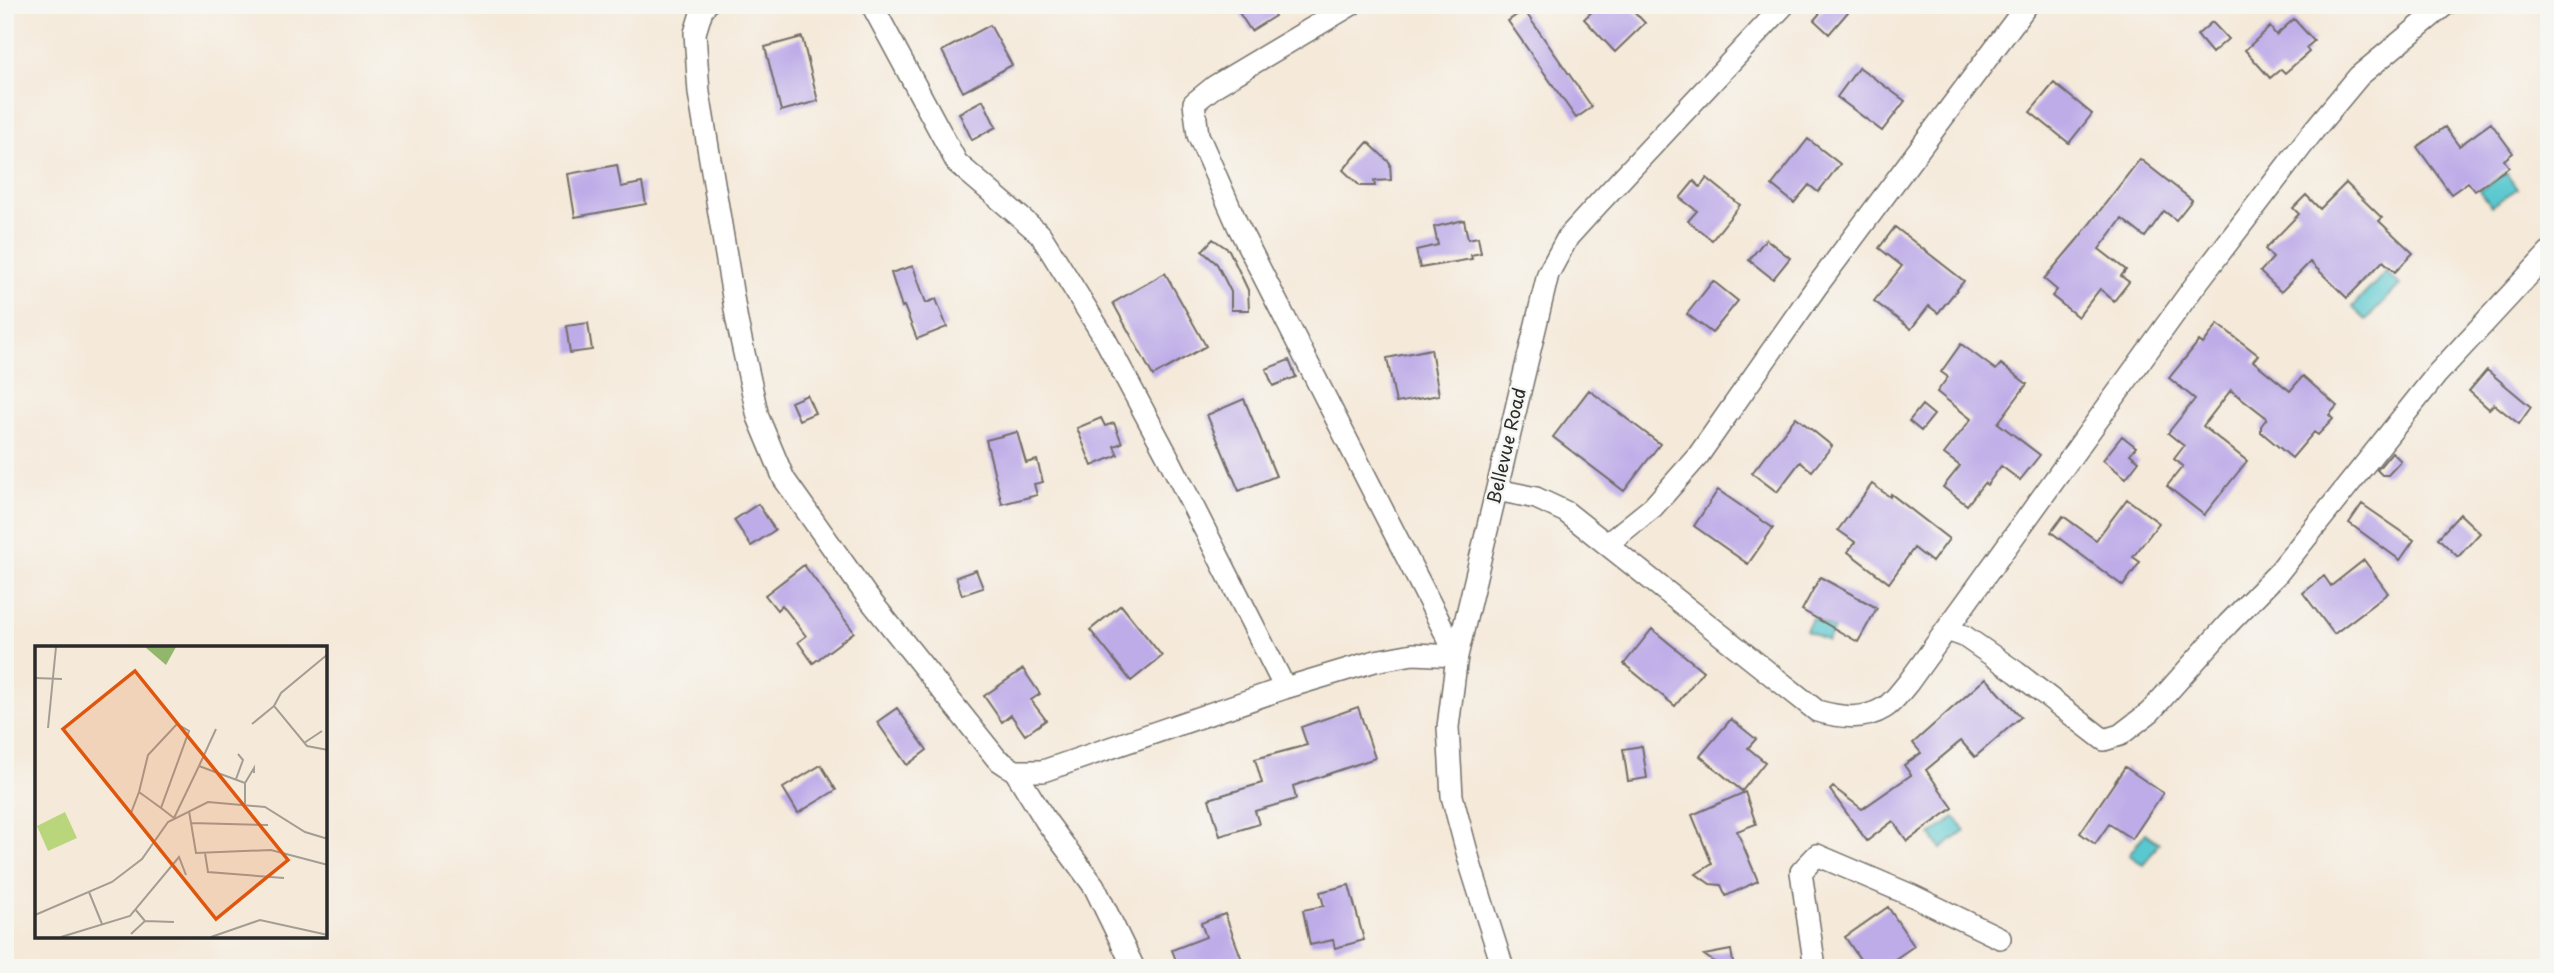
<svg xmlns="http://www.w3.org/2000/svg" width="2554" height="973" viewBox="0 0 2554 973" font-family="'Playpen Sans',sans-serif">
<rect width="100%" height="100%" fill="#f6f6f2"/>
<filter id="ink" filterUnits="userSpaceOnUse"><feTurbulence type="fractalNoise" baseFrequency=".0143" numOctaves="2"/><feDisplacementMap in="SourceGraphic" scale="14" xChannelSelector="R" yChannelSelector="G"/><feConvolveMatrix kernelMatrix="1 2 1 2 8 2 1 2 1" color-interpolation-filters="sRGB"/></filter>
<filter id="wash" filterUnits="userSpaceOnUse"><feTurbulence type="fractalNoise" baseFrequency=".00686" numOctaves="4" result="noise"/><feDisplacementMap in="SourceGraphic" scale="28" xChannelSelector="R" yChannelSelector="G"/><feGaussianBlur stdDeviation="1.57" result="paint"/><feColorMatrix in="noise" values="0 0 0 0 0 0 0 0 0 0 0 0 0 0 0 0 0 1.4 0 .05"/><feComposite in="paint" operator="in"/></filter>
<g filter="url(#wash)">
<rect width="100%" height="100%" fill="#f5e9d9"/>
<path fill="#5ac8cf" stroke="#427a7d" stroke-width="2" d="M2506 173 2517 189 2491 206 2480 190Z
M2386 272 2400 285 2366 320 2352 307Z
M1812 618 1834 629 1827 641 1806 630Z
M1955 817 1965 831 1941 849 1931 835Z
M2145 833 2159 843 2144 865 2129 855Z"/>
<g id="blocks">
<path fill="#beace8" d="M1234 5H1268L1275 16 1251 31Z
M1599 5H1628L1645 23 1615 52 1584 19Z
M1827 5H1854L1829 34 1814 20Z
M1524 10 1592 107 1576 118 1508 21Z
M2294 19 2314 41 2306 48 2309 52 2285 73 2281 69 2270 78 2245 50 2270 27 2276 35Z
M2212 22 2228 39 2212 53 2197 35Z
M990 25 1012 65 963 92 942 51Z
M802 37 818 101 781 111 765 47Z
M1859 67 1905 101 1882 131 1837 97Z
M2054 83 2092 114 2069 143 2030 112Z
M983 100 996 127 972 140 959 113Z
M2491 123 2513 153 2504 160 2509 167 2475 191 2468 182 2451 194 2417 147 2445 127 2459 146Z
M1808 139 1840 164 1818 192 1809 185 1794 203 1772 185Z
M1368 142 1390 163 1391 180 1374 181 1375 186H1360L1343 170Z
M2140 159 2192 200 2176 220 2164 211 2145 237 2122 219 2099 249 2126 270 2121 276 2129 282 2114 301 2100 289 2078 317 2052 296 2057 290 2044 279 2077 240Z
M617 165 621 187 642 183 646 204 575 217 568 174Z
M1707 178 1740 205 1712 240 1688 221 1697 211 1680 198 1694 181 1700 187Z
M2346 183 2382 218 2379 221 2413 253 2395 272 2383 261 2347 298 2310 262 2281 292 2260 272 2273 258 2265 249 2299 214 2293 208 2306 195 2320 209Z
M1464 220 1468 239 1478 237 1481 253 1471 255 1472 259 1420 268 1416 250 1438 245 1434 227Z
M1895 227 1964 281 1938 313 1929 306 1911 329 1874 301 1902 266 1879 248Z
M1213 239 1229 250 1248 290 1249 310H1231V292L1217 264 1202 251Z
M1766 239 1790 258 1773 279 1749 260Z
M913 266 926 303 936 299 947 327 917 339 904 306 902 307 891 273Z
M1165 273 1206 346 1153 376 1113 303Z
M1713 281 1738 301 1712 333 1687 314Z
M588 323 592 350 570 353 566 326Z
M2218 324 2258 355 2253 361 2290 391 2303 376 2337 406 2329 415 2333 419 2318 435 2314 432 2292 458 2261 432V426L2267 418 2231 390 2203 426 2247 461 2204 515 2167 486 2183 466 2174 459 2184 446 2168 433 2195 399 2169 378 2199 341 2203 344Z
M1961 344 1996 370 2001 364 2027 384 1998 423 2040 455 2020 480 2001 466 1987 485 1984 483 1967 505 1943 487 1960 466 1944 454 1971 419 1937 392 1948 377 1941 372Z
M1431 349 1439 395 1396 403 1387 358Z
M1289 360 1296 377 1273 386 1266 369Z
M2487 370 2531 407 2519 424 2494 404 2489 409 2469 391Z
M1589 390 1660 444 1624 491 1553 437Z
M807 395 815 413 799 420 791 402Z
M1244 399 1276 476 1239 491 1207 415Z
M1922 405 1934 415 1921 431 1909 421Z
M1796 417 1832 446 1812 471 1800 462 1777 492 1752 473Z
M1101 418 1105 426 1114 423 1122 443 1114 446 1118 455 1092 466 1077 428Z
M1017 432 1026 463 1037 460 1043 482 1034 484 1037 495 1002 504 986 440Z
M2122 436 2136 447 2130 454 2139 461 2126 478 2103 460Z
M2392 452 2401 461 2388 475H2382L2377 470Z
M1872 484 1890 497 1891 494 1949 539 1932 562 1914 548 1889 583 1848 552 1855 542 1838 530Z
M1718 490 1773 528 1748 564 1694 526Z
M2127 499 2159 523 2133 557 2140 562 2123 586 2051 532 2063 516 2096 540Z
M758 504 775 530 751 546 734 520Z
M2362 504 2414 540 2400 560 2349 523Z
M2460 514 2480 533 2458 557 2438 538Z
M2364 560 2388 593 2334 634 2303 593 2324 576 2331 586Z
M804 565 854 632 813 663 798 642 806 636 782 605 777 610 765 595Z
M976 570 983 588 962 595 956 577Z
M1820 577 1877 608 1858 642 1802 610Z
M1121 605 1162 656 1131 681 1090 630Z
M1652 629 1703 671 1675 706 1624 664Z
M1023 669 1040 694 1031 700 1046 720 1025 735 1011 715 1002 722 984 696Z
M1986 678 2021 717 1975 757 1961 741 1926 770 1953 808 1907 841 1893 821 1867 841 1830 790 1833 787 1862 809 1911 775 1904 765 1921 753 1913 743Z
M1358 707 1375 758 1293 786 1296 799 1255 811 1259 824 1220 836 1209 799 1262 783 1255 759 1307 745 1301 727Z
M897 708 927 750 907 765 877 722Z
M1731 719 1756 739 1748 748 1765 762 1742 791 1700 756Z
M1642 746 1647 778 1628 781 1623 749Z
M821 765 836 790 798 813 783 788Z
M2125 767 2163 793 2132 839 2109 824 2095 844 2080 833Z
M1745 792 1756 824 1737 831 1758 881 1726 896 1721 885 1710 884 1696 874 1712 864 1692 815Z
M1349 885 1364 940 1335 948 1333 940 1310 945 1303 910 1324 906 1320 892Z
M1888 907 1914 946 1882 968H1866L1845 937Z
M1225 914 1245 968H1179L1172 950 1206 937 1201 923Z
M1731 950 1734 968H1723L1704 955Z"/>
</g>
</g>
<g filter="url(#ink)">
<use href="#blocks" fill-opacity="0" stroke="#726e68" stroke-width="2"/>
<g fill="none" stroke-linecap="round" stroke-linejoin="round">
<defs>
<path id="street" d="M706 5 702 10 695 33 699 93 737 321 758 417 784 479 866 595 997 759 1015 771
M872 5 957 163 1040 234 1104 337 1167 455 1285 688 1375 661 1413 654 1457 656 1238 226 1198 135 1194 103 1215 86 1351 5
M1497 490 1536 498 1566 512 1817 711C1839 717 1863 721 1884 708 1893 703 1901 691 1908 683L2193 288 2314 130 2359 76 2445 5
M1607 544 1653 507 1698 456 1817 286 2027 5
M1947 630 1964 636 2016 672 2104 740 2120 735 2150 712 2228 624 2278 573 2437 374 2549 253
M1134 968 1094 886 1046 821 1015 771H1043L1285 688
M1503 968 1471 867 1452 796 1448 727 1457 656 1548 274 1568 237 1598 204 1784 5
M1815 968 1801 872 1817 855 1913 896 2000 938"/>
</defs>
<use href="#street" stroke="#726e68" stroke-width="24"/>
<use href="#street" stroke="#fff" stroke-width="21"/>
</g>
</g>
<g text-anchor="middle" stroke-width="5" stroke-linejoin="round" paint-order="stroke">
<g font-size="18" fill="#2b2b2b" stroke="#f6f6f2">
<text transform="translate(1507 446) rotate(-77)" y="6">Bellevue Road</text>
</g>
</g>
<g transform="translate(35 646)">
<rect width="292" height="292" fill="#f5e9d9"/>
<path d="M30 166 42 192 13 205 2 180Z" fill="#b9d67c"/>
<path d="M110 1H141L131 19Z" fill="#92b76c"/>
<path fill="none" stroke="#a49d93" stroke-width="2" d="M293 8 246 47 239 60 272 100 293 104M0 32 27 33M217 78 239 60M13 82 21 1M269 97 287 85M164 120 181 83M201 133 208 114 203 108M104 146 113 109 142 78 154 85 126 162 139 172 164 120 210 137M210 158V137L219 122V127M154 165 161 207 236 204 293 219M96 167 104 146 126 162M156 177 233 179M170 207 173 226 249 232M54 246 67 278M0 269 77 236 107 213 133 176 173 156 230 161 270 186 293 193M110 275 139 276M96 288 110 275 100 263M26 291 95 270 144 211 151 229M176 291 225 274 293 289"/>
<path fill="#df570e" fill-opacity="0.15" stroke="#df570e" stroke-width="3.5" d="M100 25 253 214 181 273 28 83Z"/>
<rect width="292" height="292" fill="none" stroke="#2b2b2b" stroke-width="3.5"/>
</g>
<rect width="2554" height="973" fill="none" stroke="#f6f6f2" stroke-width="28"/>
</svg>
